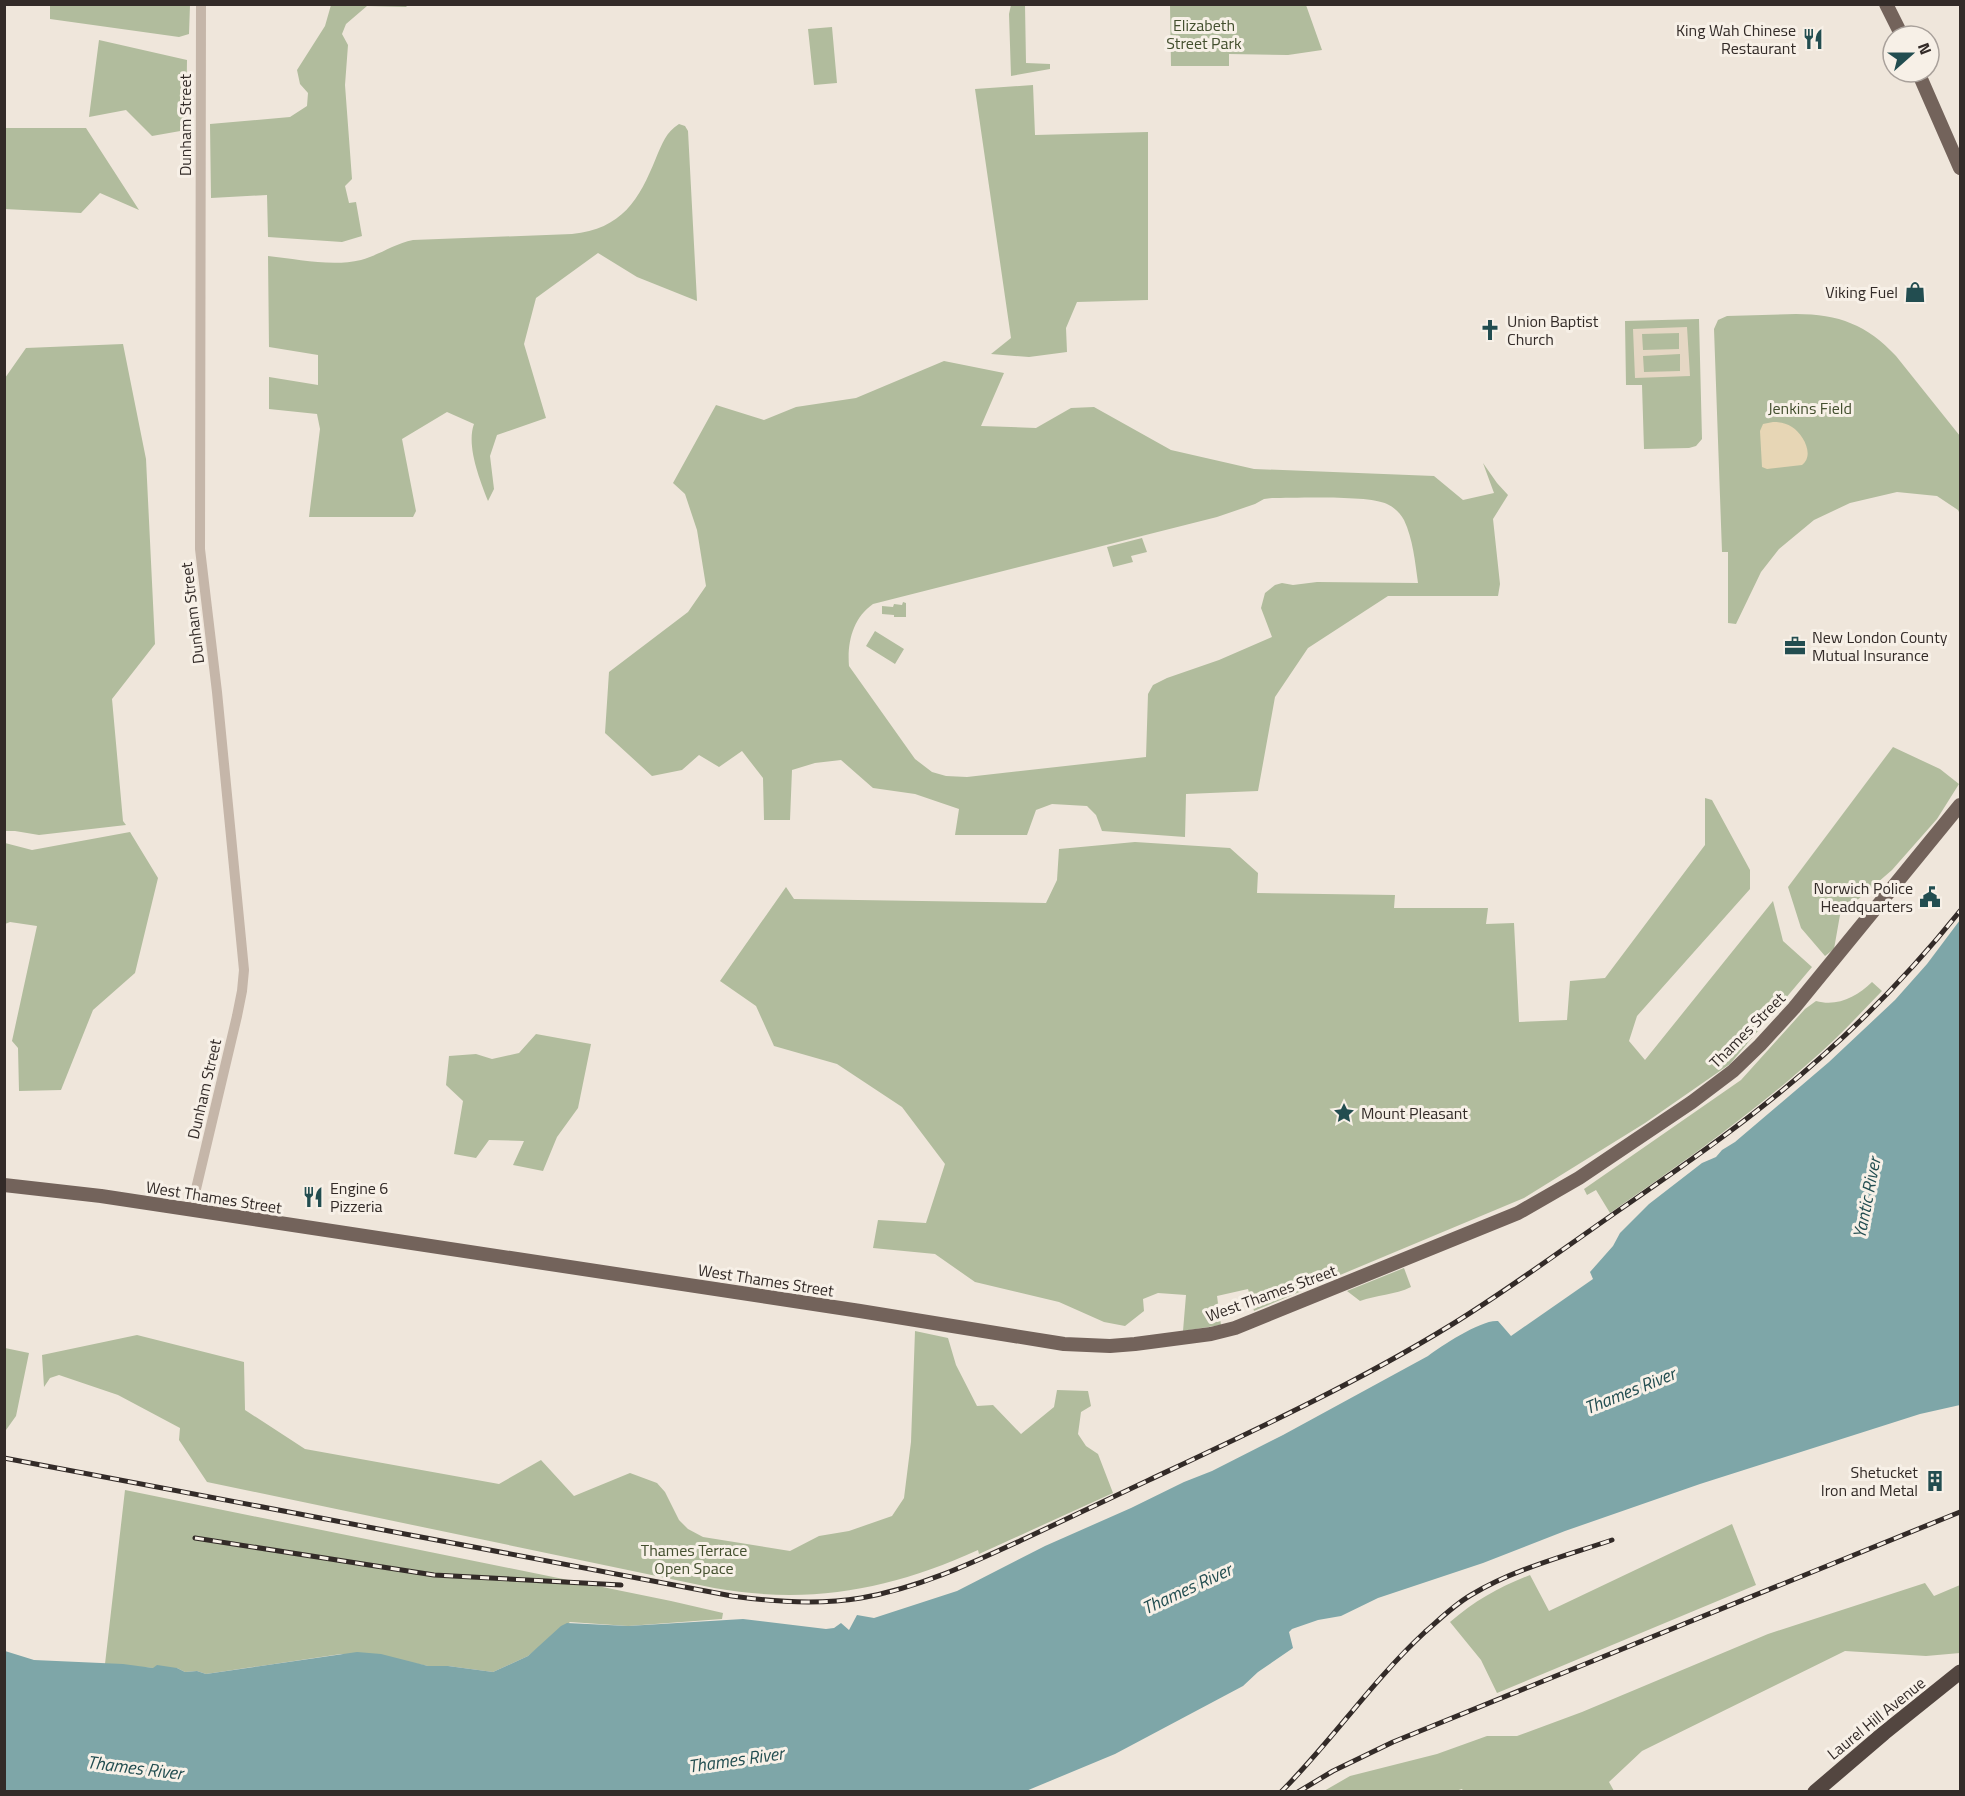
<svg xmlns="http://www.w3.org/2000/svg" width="1965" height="1796" viewBox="0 0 1965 1796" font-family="'Titillium Web',sans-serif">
<rect width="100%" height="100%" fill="#efe6db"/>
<path fill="#b1bc9d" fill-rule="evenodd" d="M50 5H190L189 34 179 37 50 19Z
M331 5H408L406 7 367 6 346 24 342 34 348 45 345 85 352 179 345 186 349 203 356 202 362 236 342 242 268 237 267 195 211 198 210 124 290 117 307 106 308 93 300 84 297 70 325 26Z
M1011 5H1025L1026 63 1050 64V69L1011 76 1009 14Z
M1170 5H1306L1322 50 1288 55 1229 54V66H1171Z
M832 27 837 83 814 85 808 29Z
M99 40 187 60 186 130 152 136 126 110 89 117Z
M1033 85 1035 135 1148 132V300L1077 302 1066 328 1067 352 1029 357 991 354 1011 338 975 89Z
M679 124 685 126 688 131 697 301 637 277 598 253 536 298 524 344 546 418 497 435 490 456 494 489 488 501C480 480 466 446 474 424L447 412 402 439 416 511 413 517H309L320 429 317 414 269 409V377L318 385V355L269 347 268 256C298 259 331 267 361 260 379 255 394 244 413 240L572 234C622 229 639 200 656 158 662 144 666 132 679 124Z
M4 128H86L139 210 100 193 81 213 5 209Z
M1796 314C1839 314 1867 325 1896 356L1960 436V514L1958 510 1937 496 1897 492 1850 503 1814 520 1779 549 1761 572 1736 624 1728 623V552H1722L1714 329 1718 320 1727 316Z
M1699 319 1702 439 1696 446 1689 448 1644 449 1642 385H1626L1625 321Z
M123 344 146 459 155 644 112 699 123 821 126 825 39 835 15 831H5V378L26 348Z
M944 361 1004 373 981 426 1036 428 1071 408 1094 407 1171 450 1254 469 1434 476 1463 500 1494 493 1483 463 1497 483 1508 495 1493 519 1500 584 1498 596H1388L1308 648 1275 697 1258 791 1186 794 1185 837 1102 831 1096 815 1087 806 1052 804 1036 810 1027 835H955L959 809 915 794 873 788 841 760 815 763 792 770 790 820H764L763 778 742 751 719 767 699 755 682 770 652 776 605 733 609 672 688 612 706 586 697 530 685 494 673 483 716 405 764 420 796 407 856 398ZM1272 498C1296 498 1369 495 1387 504 1394 507 1401 514 1404 520 1413 539 1415 562 1418 583L1317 582 1293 585 1282 583 1275 585 1265 593 1261 608 1272 637 1219 660 1167 678 1153 685 1148 694 1146 757 967 777 946 776 932 772 915 759 849 666C847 642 853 618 873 604L1217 517 1255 504 1264 499Z
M1142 538 1147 552 1131 556 1133 562 1113 567 1107 547Z
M903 602 906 603V617H894V615L882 614V606L893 607 894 604 902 605Z
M875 631 904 649 895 664 866 646Z
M1893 747 1940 769 1959 784 1937 819 1892 870 1840 915 1834 949 1825 956 1801 928 1788 887Z
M1705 798 1712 800 1750 870V889L1637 1016 1629 1041 1645 1060 1773 901 1783 941 1812 967 1730 1064 1645 1123 1524 1198 1254 1311 1248 1289 1217 1296 1221 1325 1183 1331 1186 1295 1158 1293 1143 1299 1144 1311 1125 1326 1104 1322 1059 1302 975 1282 935 1254 873 1248 878 1220 926 1223 945 1164 902 1107 837 1064 774 1046 756 1006 720 981 786 887 794 899 1046 903 1057 880 1059 849 1135 842 1230 848 1258 873 1257 893 1395 895 1394 908H1488L1486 924 1514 923 1519 1022 1567 1020 1570 981 1605 978 1705 845Z
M130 832 158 878 135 973 93 1010 61 1090 19 1091 18 1048 12 1041 37 926 10 922 5 924V843L32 850Z
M1872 982 1882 991C1866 1007 1851 1024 1834 1040 1765 1105 1688 1159 1610 1213L1596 1190 1587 1195 1584 1189 1741 1080 1805 1009 1816 1001C1837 1007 1857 997 1872 982Z
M536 1034 591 1044 578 1108 557 1137 543 1171 513 1165 524 1141 489 1140 476 1158 454 1154 463 1101 446 1085 449 1056 476 1054 492 1059 519 1053Z
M1404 1268 1411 1287C1395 1295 1376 1295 1360 1301L1347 1291Z
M915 1331 948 1338 956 1365 977 1406 993 1405 1021 1434 1054 1407 1057 1390 1088 1391 1091 1406 1081 1412 1078 1434 1086 1446 1098 1454 1113 1493 979 1554 978 1550C890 1590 810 1605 714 1588L207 1482 179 1440 180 1428 118 1395 59 1375 50 1378 44 1387 42 1355 137 1335 244 1362 245 1410 305 1449 499 1484 541 1460 574 1496 630 1473 657 1483 665 1492 679 1520 688 1529 703 1537 790 1551 819 1536 849 1531 892 1516 904 1498 911 1442Z
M5 1348 29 1353 16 1416 6 1430H4Z
M125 1490 671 1601 723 1613 722 1619 628 1626 570 1622 528 1656 493 1672 448 1666H428L408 1662 341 1654 206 1674 197 1671 185 1672 177 1668H153L105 1664Z
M1732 1524 1756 1585 1497 1693 1481 1660 1450 1622C1476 1600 1499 1587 1530 1575L1549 1611Z
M1925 1583 1934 1596 1960 1585V1653L1926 1656 1845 1651 1642 1751 1609 1782 1614 1791 1464 1792 1462 1789 1452 1792 1324 1791 1350 1776 1437 1754 1487 1736H1517L1582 1712 1768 1634Z"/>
<path fill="#e7d6b5" d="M1773 422C1780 422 1786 423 1792 427 1803 434 1815 455 1802 465L1767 469 1762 467 1760 431 1763 424Z"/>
<path fill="#e5d7c4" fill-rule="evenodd" d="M1687 327 1690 376 1635 378 1633 329ZM1679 333V349L1643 350 1642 334ZM1680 354V371L1644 372 1643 356Z"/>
<path fill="#7ea6a8" d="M1960 920V1405L1920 1414 1700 1484 1565 1531 1483 1563 1378 1598 1341 1616 1318 1620 1292 1629 1289 1632 1293 1648 1258 1672 1243 1686 1115 1754 1026 1791H5V1651L34 1660 123 1664 153 1668 157 1665 177 1668 185 1672 197 1671 206 1674 357 1652 381 1654 428 1666H448L493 1672 528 1656 561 1626 567 1623 628 1626 743 1619 826 1629 834 1628 841 1623 849 1630 857 1615 874 1618 957 1591 1045 1546 1131 1508 1184 1482 1212 1471 1283 1435 1428 1356C1441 1346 1482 1319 1498 1321L1511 1336 1593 1279 1590 1272 1613 1246 1620 1233 1649 1204 1702 1163 1716 1157 1722 1150 1735 1142 1829 1062 1895 1000 1927 964Z"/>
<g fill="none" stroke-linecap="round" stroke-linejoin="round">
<path stroke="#c5b6a9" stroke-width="10" d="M191 1210 237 1016 242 991 244 970 217 692 200 549 201 4"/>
<path stroke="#73635b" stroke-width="14" d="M1886 4 1902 36
M1918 72 1960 168
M4 1185 101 1196 860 1311 1064 1344 1110 1346 1135 1344 1211 1334 1235 1328 1518 1213 1579 1178 1692 1102 1733 1071 1760 1045 1794 1008 1960 805"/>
<path stroke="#534640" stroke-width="15" d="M1815 1792 1884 1733 1960 1672"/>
<defs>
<path id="rail" d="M4 1458 732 1596C774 1602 819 1605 861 1598 919 1588 972 1563 1024 1539 1066 1519 1107 1500 1149 1480 1251 1432 1355 1384 1451 1325 1511 1288 1567 1246 1625 1206 1668 1176 1712 1146 1754 1113 1830 1054 1900 986 1960 911
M195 1538 434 1575 621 1585
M1281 1792C1332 1741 1372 1681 1425 1632 1440 1619 1454 1605 1471 1595 1514 1569 1565 1556 1612 1540
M1298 1792 1333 1771 1393 1742 1960 1512"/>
</defs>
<use href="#rail" stroke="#332b28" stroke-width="5"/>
<use href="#rail" stroke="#f7f0e7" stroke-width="3" stroke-dasharray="9" stroke-linecap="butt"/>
</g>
<defs>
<symbol id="restaurant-bare" viewBox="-9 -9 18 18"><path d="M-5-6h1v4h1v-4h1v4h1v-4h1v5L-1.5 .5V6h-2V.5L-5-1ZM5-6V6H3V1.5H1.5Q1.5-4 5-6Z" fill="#224d50" stroke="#f7f0e7" stroke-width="2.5" paint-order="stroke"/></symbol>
<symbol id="shop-bare" viewBox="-9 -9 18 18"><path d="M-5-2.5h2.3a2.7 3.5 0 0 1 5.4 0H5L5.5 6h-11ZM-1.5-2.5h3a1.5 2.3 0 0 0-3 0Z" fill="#224d50" stroke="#f7f0e7" stroke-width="2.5" paint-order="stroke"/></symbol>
<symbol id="church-bare" viewBox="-9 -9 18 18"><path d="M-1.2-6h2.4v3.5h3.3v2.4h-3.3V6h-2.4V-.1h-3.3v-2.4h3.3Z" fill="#224d50" stroke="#f7f0e7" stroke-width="2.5" paint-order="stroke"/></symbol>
<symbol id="office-bare" viewBox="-9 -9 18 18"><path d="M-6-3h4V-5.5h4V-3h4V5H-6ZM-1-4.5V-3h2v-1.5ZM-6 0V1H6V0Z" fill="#224d50" stroke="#f7f0e7" stroke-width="2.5" paint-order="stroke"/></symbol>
<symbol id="civic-bare" viewBox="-9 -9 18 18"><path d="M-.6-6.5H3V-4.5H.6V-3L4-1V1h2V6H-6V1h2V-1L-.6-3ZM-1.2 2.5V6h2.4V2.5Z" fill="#224d50" stroke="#f7f0e7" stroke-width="2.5" paint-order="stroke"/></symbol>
<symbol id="sight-bare" viewBox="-9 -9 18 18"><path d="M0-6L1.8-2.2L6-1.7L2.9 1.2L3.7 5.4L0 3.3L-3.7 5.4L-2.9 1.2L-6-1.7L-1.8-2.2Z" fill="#224d50" stroke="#f7f0e7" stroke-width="2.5" paint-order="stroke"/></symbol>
<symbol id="building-bare" viewBox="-9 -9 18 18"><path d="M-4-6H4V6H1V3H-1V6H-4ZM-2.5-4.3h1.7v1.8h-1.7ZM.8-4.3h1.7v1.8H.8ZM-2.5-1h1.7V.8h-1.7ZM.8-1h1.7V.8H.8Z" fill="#224d50" stroke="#f7f0e7" stroke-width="2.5" paint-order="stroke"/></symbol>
</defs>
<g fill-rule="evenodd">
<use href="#restaurant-bare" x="1798" y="24" width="30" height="30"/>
<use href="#shop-bare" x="1900" y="277" width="30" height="30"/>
<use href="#church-bare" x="1475" y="315" width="30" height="30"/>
<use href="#office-bare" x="1780" y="631" width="30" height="30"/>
<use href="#civic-bare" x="1915" y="882" width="30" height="30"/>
<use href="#sight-bare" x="1329" y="1098" width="30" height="30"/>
<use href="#restaurant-bare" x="298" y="1182" width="30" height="30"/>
<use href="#building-bare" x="1920" y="1466" width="30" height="30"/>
</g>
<g text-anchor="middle" stroke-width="6" stroke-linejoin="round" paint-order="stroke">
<g font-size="16" fill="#434f2e" stroke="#f7f0e7">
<text x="1204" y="31">Elizabeth<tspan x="1204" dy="18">Street Park</tspan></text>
<text x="1810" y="414">Jenkins Field</text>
<text x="694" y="1556">Thames Terrace<tspan x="694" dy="18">Open Space</tspan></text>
</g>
<g font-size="16" fill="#332b28" stroke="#f7f0e7" text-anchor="end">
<text x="1796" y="36">King Wah Chinese<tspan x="1796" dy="18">Restaurant</tspan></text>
<text x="1898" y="298">Viking Fuel</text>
<text x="1507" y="327" text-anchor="start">Union Baptist<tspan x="1507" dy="18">Church</tspan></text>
<text x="1812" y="643" text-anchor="start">New London County<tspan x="1812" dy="18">Mutual Insurance</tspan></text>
<text x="1913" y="894">Norwich Police<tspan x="1913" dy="18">Headquarters</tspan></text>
<text x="1361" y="1119" text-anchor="start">Mount Pleasant</text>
<text x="330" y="1194" text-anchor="start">Engine 6<tspan x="330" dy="18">Pizzeria</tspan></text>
<text x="1918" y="1478">Shetucket<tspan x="1918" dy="18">Iron and Metal</tspan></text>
</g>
<g font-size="16" fill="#332b28" stroke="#f7f0e7">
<text transform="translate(185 125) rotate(-90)" y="6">Dunham Street</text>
<text transform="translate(192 613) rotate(-97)" y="6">Dunham Street</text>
<text transform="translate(1747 1030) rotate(-45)" y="6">Thames Street</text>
<text transform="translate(204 1089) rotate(-77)" y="6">Dunham Street</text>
<text transform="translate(214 1197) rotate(9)" y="6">West Thames Street</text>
<text transform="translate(766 1280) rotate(9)" y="6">West Thames Street</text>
<text transform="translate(1271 1293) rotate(-20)" y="6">West Thames Street</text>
<text transform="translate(1876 1718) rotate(-39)" y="6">Laurel Hill Avenue</text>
</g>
<g font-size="18" font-style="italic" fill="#224d50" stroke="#f7f0e7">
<text transform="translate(1867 1198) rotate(-79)" y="6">Yantic River</text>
<text transform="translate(1630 1391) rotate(-22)" y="6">Thames River</text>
<text transform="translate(1187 1589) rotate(-25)" y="6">Thames River</text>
<text transform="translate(736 1760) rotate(-8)" y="6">Thames River</text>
<text transform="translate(135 1768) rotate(7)" y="6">Thames River</text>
</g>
</g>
<rect width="1965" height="1796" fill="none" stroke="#332b28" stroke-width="12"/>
<g transform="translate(1911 54) rotate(69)"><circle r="28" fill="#f7f0e7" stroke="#a9a19b" stroke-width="1.5"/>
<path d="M0-4.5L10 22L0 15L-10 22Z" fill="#224d50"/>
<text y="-9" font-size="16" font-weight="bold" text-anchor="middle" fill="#332b28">N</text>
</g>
</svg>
